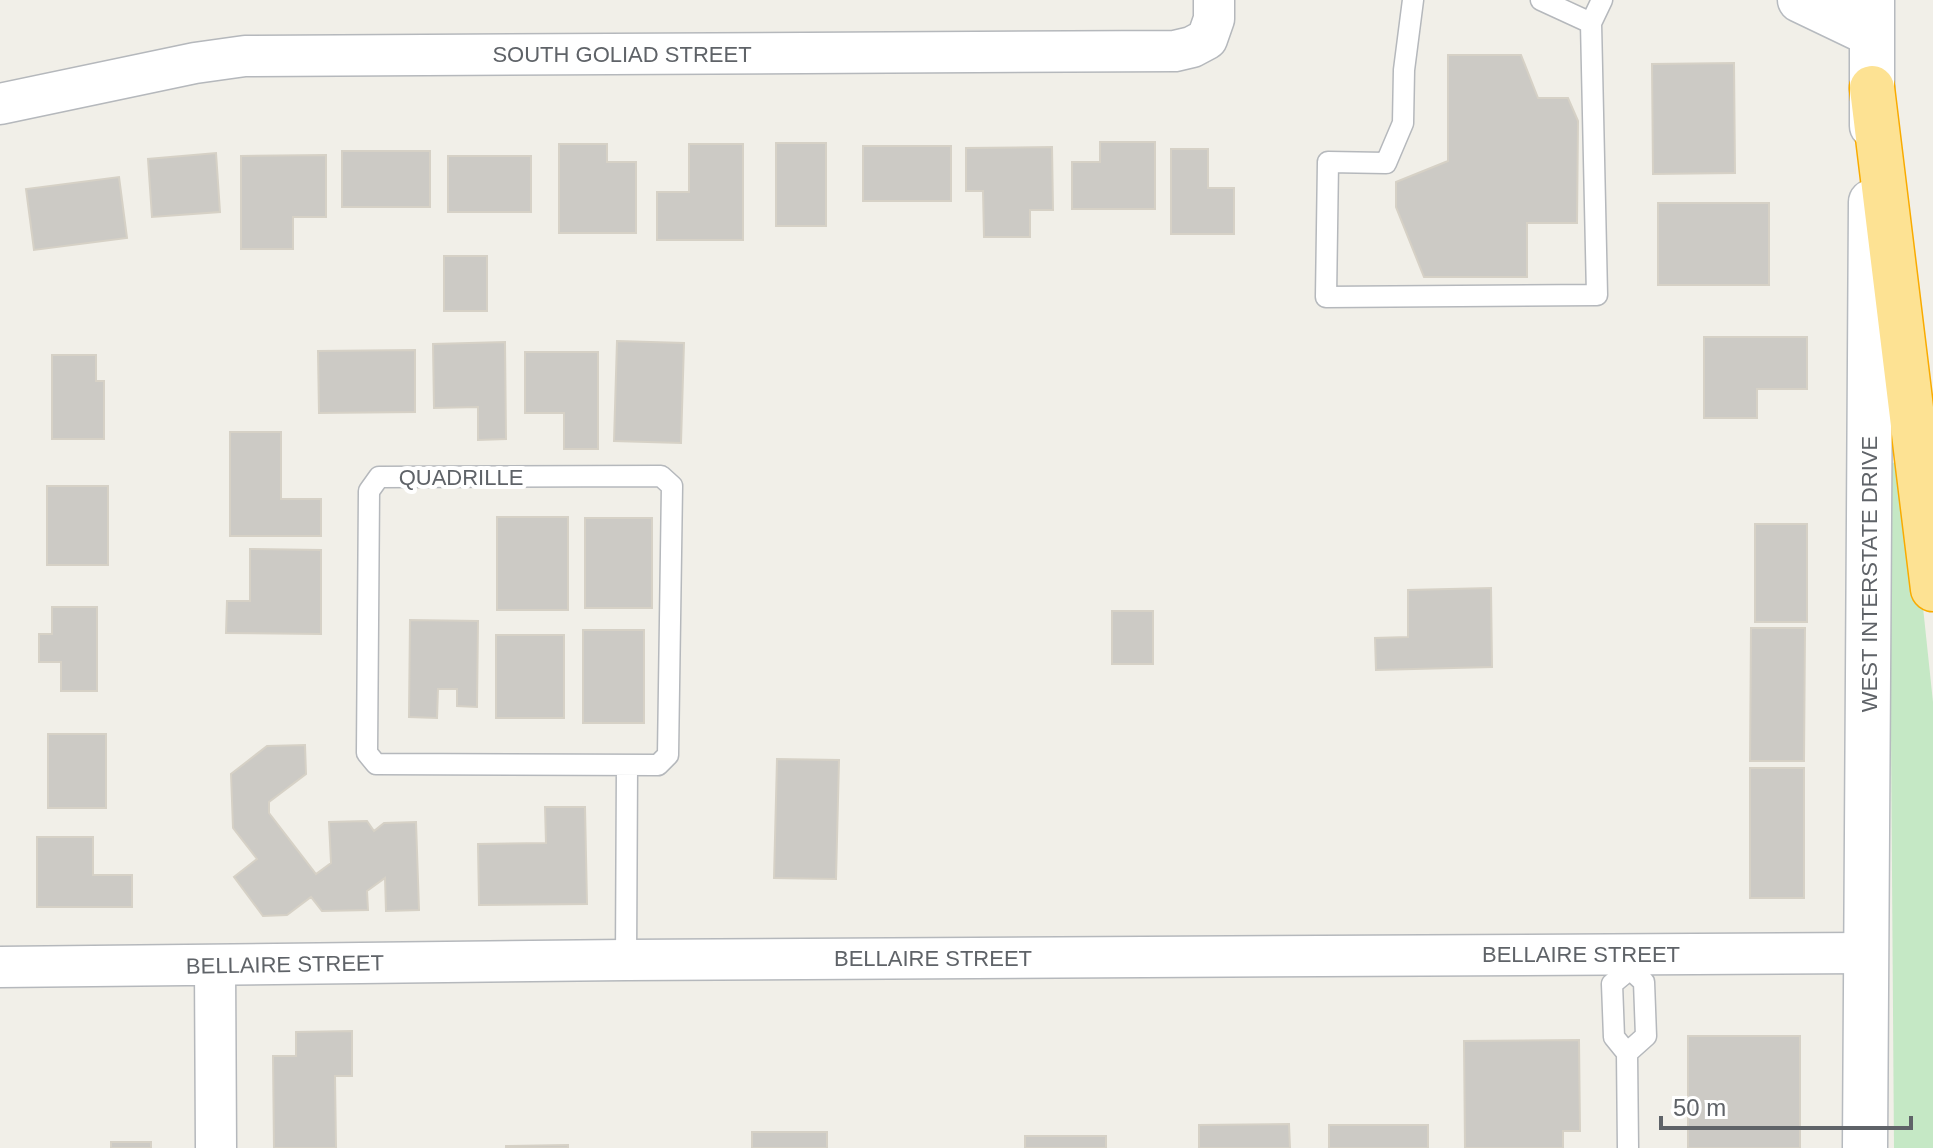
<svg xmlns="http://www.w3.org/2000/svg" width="1933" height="1148" viewBox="0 0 1933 1148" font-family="Arial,sans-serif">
<rect width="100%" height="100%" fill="#f1efe8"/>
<path fill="#c5e8c5" d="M1889 462 1908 465 1933 702V1148H1894Z"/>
<path fill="#cccac5" stroke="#d6d1c6" stroke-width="2" d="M1448 55H1521L1538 98H1568L1578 121 1577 223H1527V277H1424L1396 207V182L1448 161Z
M1734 63 1735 173 1653 174 1652 64Z
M1100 142H1155V209H1072V162H1100Z
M776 143H826V226H776Z
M559 144H607V162H636V233H559Z
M689 144H743V240H657V192H689Z
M863 146H951V201H863Z
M1052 147 1053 210H1030V237H984L983 191H966V148Z
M1171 149H1208V188H1234V234H1171Z
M342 151H430V207H342Z
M216 153 220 212 152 217 148 159Z
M326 155V217H293V249H241V156Z
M448 156H531V212H448Z
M119 177 127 238 34 250 26 189Z
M1658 203H1769V285H1658Z
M444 256H487V311H444Z
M1704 337H1807V389H1757V418H1704Z
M617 341 684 343 681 443 614 441Z
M505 342 506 439 478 440V407L434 408 433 344Z
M415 350V412L319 413 318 351Z
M525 352H598V449H564V413H525Z
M52 355H96V381H104V439H52Z
M230 432H281V499H321V536H230Z
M47 486H108V565H47Z
M497 517H568V610H497Z
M585 518H652V608H585Z
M1755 524H1807V622H1755Z
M250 549 321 550V634L226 633 227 601H250Z
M1491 588 1492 667 1376 670 1375 638 1408 637V590Z
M52 607H97V691H61V662H39V634H52Z
M1112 611H1153V664H1112Z
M410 620 478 621 477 707 457 706V689H438L437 718 409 717Z
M1751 628H1805L1804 761H1750Z
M583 630H644V723H583Z
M496 635H564V718H496Z
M48 734H106V808H48Z
M305 745 306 774 269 802V813L316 874 331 863 329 822 367 821 374 831 384 823 416 822 419 910 386 911 385 878 367 891 368 910 322 911 311 897 287 915 263 916 234 877 257 859 233 828 231 774 267 746Z
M777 759 839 760 836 879 774 878Z
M1750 768H1804V898H1750Z
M545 807H585L587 904 479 905 478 844 546 843Z
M37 837H93V875H132V907H37Z
M352 1031V1076H335L336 1148H274L273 1056H296V1032Z
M1688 1036H1800V1148H1688Z
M1579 1040 1580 1131H1563V1148H1465L1464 1041Z
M1289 1124 1290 1148H1199V1125Z
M1329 1125H1428V1148H1329Z
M752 1132H827V1148H752Z
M1025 1136H1106V1148H1025Z
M111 1142H151V1148H111Z
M568 1145V1148H506V1146Z"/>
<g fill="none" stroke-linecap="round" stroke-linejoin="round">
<defs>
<path id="lane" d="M1413 0 1404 70 1403 123 1386 163 1328 162 1326 297 1597 295 1591 23 1541 0
M1591 23 1602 0
M661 476 672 486 668 755 658 765 376 764 367 753 369 491 379 477Z
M626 960 627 765
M1627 1053 1646 1036 1644 982 1630 969V956
M1628 1148 1627 1053 1614 1037 1612 984 1630 969"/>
<path id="street" d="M0 104 195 63 245 56 1175 51 1192 47 1207 39 1214 19V0
M215 965 216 1148
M0 967 626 960 1866 953"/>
<path id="secondary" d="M1800 0 1871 34
M1872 0V126
M1865 1148 1871 202"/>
<path id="highway" d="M1872 88 1933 589"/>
</defs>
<use href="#lane" stroke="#b5b8bc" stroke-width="23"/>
<use href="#street" stroke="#b5b8bc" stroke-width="43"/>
<use href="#secondary" stroke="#b6babf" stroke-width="47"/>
<use href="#highway" stroke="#f9ab00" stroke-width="47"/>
<use href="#lane" stroke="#fff" stroke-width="20"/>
<use href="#street" stroke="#fff" stroke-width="40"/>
<use href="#secondary" stroke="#fff" stroke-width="44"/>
<use href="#highway" stroke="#fde293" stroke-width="44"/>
</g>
<g text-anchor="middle" stroke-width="8" stroke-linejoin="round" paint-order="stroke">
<g font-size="22" fill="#5f6368" stroke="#fff">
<text x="622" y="62">SOUTH GOLIAD STREET</text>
<text x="461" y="485">QUADRILLE</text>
<text transform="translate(1869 574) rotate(-90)" y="8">WEST INTERSTATE DRIVE</text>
<text x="1581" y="962">BELLAIRE STREET</text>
<text x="933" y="966">BELLAIRE STREET</text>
<text transform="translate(285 964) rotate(-1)" y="8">BELLAIRE STREET</text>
</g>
</g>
<path d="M1661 1116v12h250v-12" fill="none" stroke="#5f6368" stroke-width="4"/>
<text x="1673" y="1116" font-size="24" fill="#5f6368" stroke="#ffffff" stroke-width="6" paint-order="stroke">50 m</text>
</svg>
